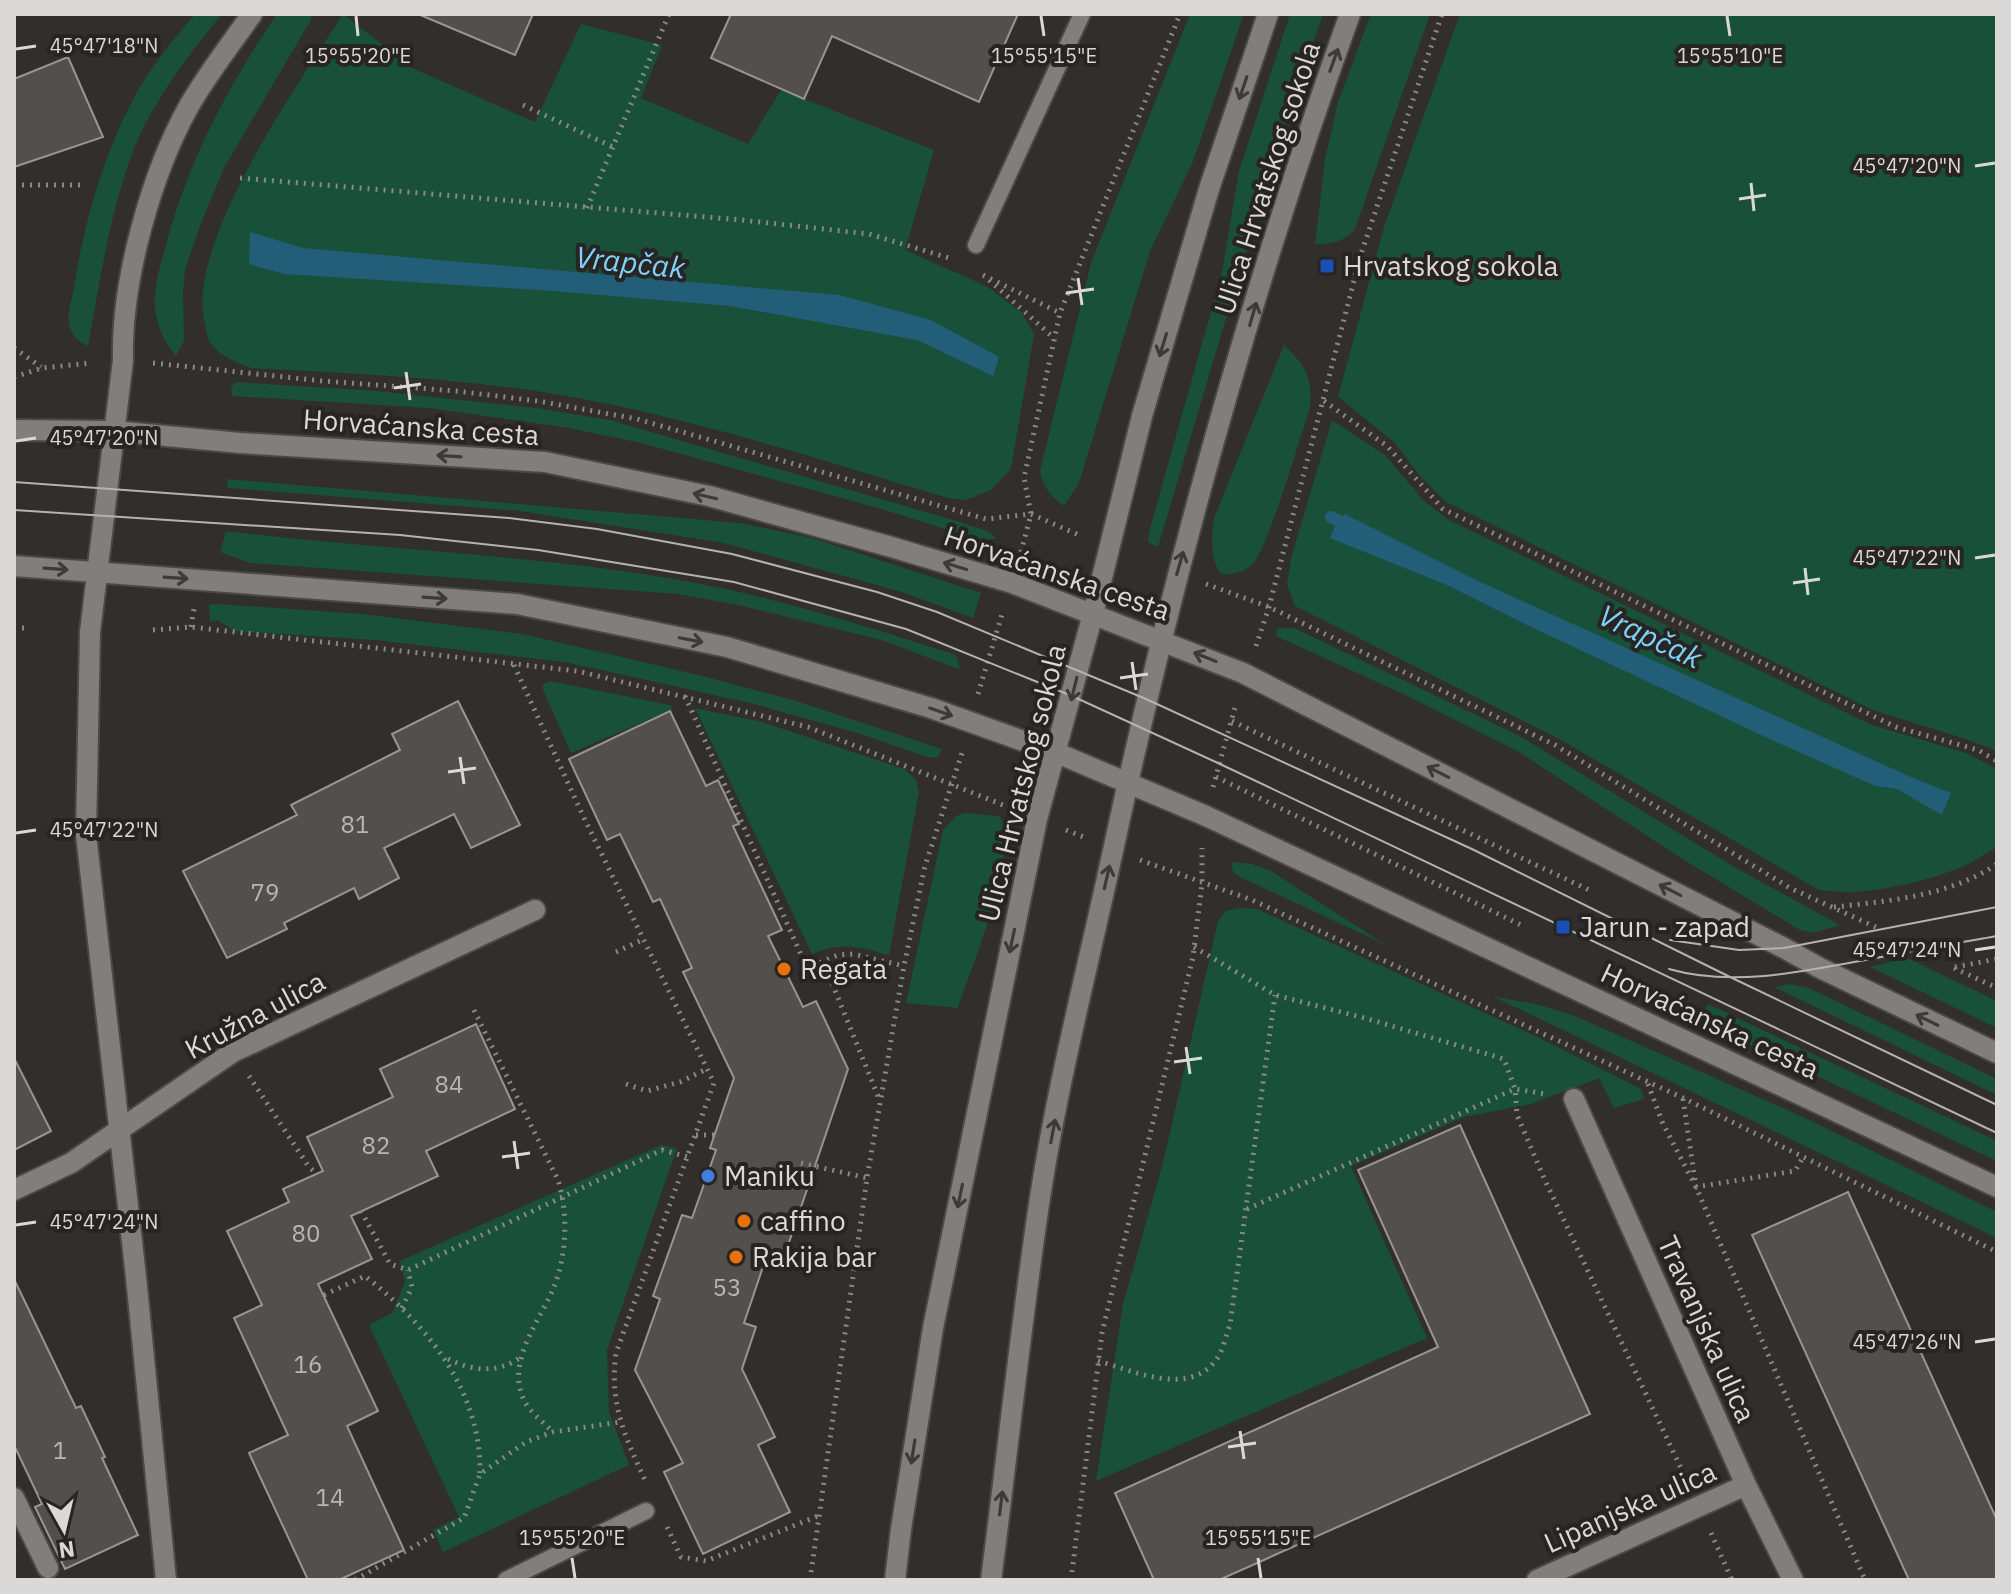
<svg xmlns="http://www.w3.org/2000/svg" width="2011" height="1594" viewBox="0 0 2011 1594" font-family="'IBM Plex Sans',sans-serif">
<rect width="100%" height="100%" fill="#312e2c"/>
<path fill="#19503a" d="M195 14H222C187 57 152 102 132 154 109 216 100 282 88 346 78 341 71 336 69 324 67 313 72 299 74 288 84 223 104 152 136 94 152 65 174 39 195 14Z
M277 14H311V20L225 166 201 223 185 270 183 292 184 341 176 356C161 339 153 316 155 294 157 273 164 253 169 234 192 154 230 83 277 14Z
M343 14 412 68 535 122 581 24 662 45 641 98 748 144 781 90 934 150 905 250 986 286 1021 312 1034 334 1011 469 991 490 966 500 948 498C813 458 676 412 536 391 442 377 346 373 251 368 237 362 218 356 210 342 207 338 206 329 205 324 184 244 300 82 343 14Z
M1190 14H1244L1192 164 1150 251 1079 483 1064 506C1050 496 1044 488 1040 471L1091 263Z
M1290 14H1323L1279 140 1158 547 1148 542 1149 532 1222 272 1239 171Z
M1371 14H1430L1355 229C1344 242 1332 244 1315 244L1325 159 1338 102Z
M1460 14H1997V751C1957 734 1914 724 1873 710L1446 502 1421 477 1394 442 1338 397 1384 227Z
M1284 345C1306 366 1313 377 1310 408 1301 434 1267 553 1251 566 1244 572 1230 575 1221 574 1209 557 1212 538 1214 518Z
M236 382 377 391 536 408 610 420 960 522 990 532 996 539H978L878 508 641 443 569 428 429 408 232 396 231 387Z
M1332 420 1385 455 1423 500 1449 520 1872 725 1966 753 1997 769V847C1986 853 1976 861 1964 866 1927 882 1857 899 1817 889L1561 740 1295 606 1287 584 1291 558Z
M227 479 740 523 812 538 981 593 973 618 902 592 724 543 520 511 228 488Z
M226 531C373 549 522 554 668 578 766 594 862 625 956 655L960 670 885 641 739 605 678 594 250 563 220 552Z
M217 604 363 614 523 634 703 676 796 701 942 749 938 757H927L861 734 754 704 565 662 375 640 234 631 218 620 210 622 209 605Z
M1284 628H1294L1518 735 1736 868 1840 925 1813 933 1800 930 1684 860 1519 752 1403 694 1276 636 1277 629Z
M550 681 670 705 673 709 571 753 543 690V684Z
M695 708 762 722 904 769 916 780 919 792 889 955C859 947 842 941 812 954Z
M965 813 999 816C1023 846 970 970 958 1008L906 1003 943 830 956 816Z
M1231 862 1252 864 1271 871 1386 945 1240 877 1233 872Z
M1240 908 1257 909 1529 1033 1641 1089 1644 1099 1614 1108 1599 1078 1531 1104 1464 1117 1351 1166 1427 1338 1096 1481 1123 1304 1163 1163 1218 921 1226 911Z
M1907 958 1997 1001V1028L1870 967Z
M1790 984 1809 988 1997 1079V1095L1774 987Z
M1492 996 1540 1005 1575 1016 1801 1116 1997 1212V1238Z
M1708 1004 1997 1141V1161L1700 1021Z
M661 1145 677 1148 607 1350 609 1412 629 1465 443 1552 433 1530 459 1517 369 1325 392 1313 405 1282 400 1261Z"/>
<path fill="#235e78" d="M250 232 303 248 839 295 931 320 999 357 993 376 917 340 730 306 554 291 284 274 249 264Z
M1345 514 1478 581 1913 778 1951 793 1942 815 1897 789 1875 786 1774 741 1529 626 1447 585 1330 538 1336 524Z"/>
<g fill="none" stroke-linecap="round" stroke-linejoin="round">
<path stroke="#235e78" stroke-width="12" d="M1331 517 1352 527"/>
</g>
<path fill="#534f4d" stroke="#999593" stroke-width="2" d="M418 14H533L515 55Z
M731 14H1018L979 102 832 36 804 99 711 58Z
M68 57 103 137 14 167V79Z
M458 701 520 825 471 848 454 814 384 848 399 878 359 899 354 888 284 923 287 929 227 958 183 871 297 815 291 805 400 750 392 734Z
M670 711 706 786 718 780 739 824 733 826 782 930 768 936 803 1007 816 1001 848 1069 783 1260 767 1255 744 1323 756 1327 742 1369 775 1437 758 1445 790 1512 703 1554 664 1472 683 1463 635 1370 660 1299 653 1296 682 1215 692 1218 716 1150 710 1148 734 1078 683 972 692 968 660 899 653 902 620 834 607 840 569 759Z
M476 1024 515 1109 426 1151 438 1176 351 1216 372 1259 318 1284 378 1411 347 1426 404 1550 339 1580H308L249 1453 288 1435 234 1318 262 1305 227 1231 289 1202 283 1189 323 1171 307 1137 393 1097 380 1069Z
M14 1058 51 1131 14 1150Z
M1460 1125 1590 1414 1219 1580H1154L1115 1493 1438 1347 1358 1170Z
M1848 1192 1997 1520V1580H1909L1752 1235Z
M14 1279 76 1408 81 1406 105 1457 102 1458 138 1535 65 1569 35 1507 42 1504 14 1445Z"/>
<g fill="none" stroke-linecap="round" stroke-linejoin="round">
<defs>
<path id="lane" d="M976 245 1082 14
M506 1580 646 1511"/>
<path id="street" d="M1574 1099 1746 1485 1793 1580
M14 1190 71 1163 233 1052 535 910
M14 1498 48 1568
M166 1580 136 1277 86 834 90 632 123 360C121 282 151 174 189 106 208 73 231 44 252 14
M1537 1580 1746 1485"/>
<path id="secondary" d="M14 430 114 431 240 443 545 462 709 496 888 546 1012 583 1243 673 1784 948 1820 968 1997 1053
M14 566 517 604 727 647 931 708 1057 753 1206 816 1997 1187
M895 1580 901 1529 933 1328 1037 819 1093 614 1142 416 1209 189 1268 14
M991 1580C1007 1457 1020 1333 1038 1211 1056 1088 1088 967 1114 846 1175 564 1252 286 1350 14"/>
</defs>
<use href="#lane" stroke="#4b4948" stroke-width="20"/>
<use href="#street" stroke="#4b4948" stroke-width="24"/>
<use href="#secondary" stroke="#4b4948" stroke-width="24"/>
<path stroke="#8b8887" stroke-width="5" stroke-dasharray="2 6" stroke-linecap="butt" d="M523 105 613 147
M240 178 742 220 869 234 949 258
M14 185H84
M587 208 669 14
M983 275 1060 313
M989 280 1054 338
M14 348 41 367
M153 363 323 381 456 391 538 401 637 419 986 519 1031 514 1081 536
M14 377 42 368 91 363
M1324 401 1387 446 1443 509 1896 727 1978 750 1997 761
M1021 552 1031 514 1024 478 1060 313 1180 14
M1206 584 1269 607 1555 745 1790 888 1880 929
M191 627 194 609
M14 628H24
M153 630 191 627 577 671 808 727 1008 807
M1256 646 1269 607 1361 254 1442 14
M514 665 584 818 714 1083 616 1353C609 1404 625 1437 646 1482
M978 694 1003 611
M685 696 807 968 838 955 853 954 904 966
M1232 721 1589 890
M1216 777 1521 925
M1213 787 1236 704
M1066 830 1086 838
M1140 860 1252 900 1683 1098 1997 1252
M1834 907C1889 901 1950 896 1997 864
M1194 947 1275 995 1368 1019 1504 1059 1515 1089 1517 1115 1544 1178 1687 1481
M616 952 644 939
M823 961 880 1101
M1955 967 1997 959
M1954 968 1997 988
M474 1010 558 1180C568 1212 567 1252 555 1284 542 1319 505 1360 524 1400 530 1412 543 1422 553 1432
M249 1076 309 1167 317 1174
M626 1084 647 1091 680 1082 707 1069
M1648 1084 1663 1124 1696 1187 1865 1580
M1683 1099 1696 1187 1795 1171 1803 1157
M696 1135H714
M801 1163 867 1178
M1247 1209 1515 1089 1546 1094
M361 1211 390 1264 408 1270 662 1150 688 1157
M324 1295 365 1276C427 1325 481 1390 480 1473
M402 1308 412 1287 408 1270
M448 1359C473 1371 497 1374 521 1357
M1098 1361C1134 1371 1188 1397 1216 1360 1223 1351 1226 1335 1230 1325L1275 995
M667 1527 681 1557 706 1561 818 1516
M1711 1533 1732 1580
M355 1580 464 1518 480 1474 526 1442 553 1432 620 1422
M810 1580 867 1178 904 966 925 866 963 750
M1071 1580 1102 1333 1193 957 1202 884V848"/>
<use href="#lane" stroke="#827e7c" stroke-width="16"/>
<use href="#street" stroke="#827e7c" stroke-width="20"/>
<use href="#secondary" stroke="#827e7c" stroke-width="20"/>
<path stroke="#b5b3b1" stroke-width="2" d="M14 482 509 518 597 529 732 554 877 592 937 612 1146 699 1474 850 1730 977 1997 1105
M14 510 400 535 538 550 734 582 906 629 1072 696 1220 764 1997 1133
M1670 940 1739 950 1784 948 1997 907
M1669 969C1735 988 1810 970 1876 958 1916 950 1957 943 1997 936"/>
</g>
<defs><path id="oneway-shaft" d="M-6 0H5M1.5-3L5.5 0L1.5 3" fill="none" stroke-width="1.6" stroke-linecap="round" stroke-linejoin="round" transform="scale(2)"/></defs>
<g stroke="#3e3a39">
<use href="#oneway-shaft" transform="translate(1334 60) rotate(-70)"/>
<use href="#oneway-shaft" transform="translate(1243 88) rotate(109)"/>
<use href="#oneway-shaft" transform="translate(1253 314) rotate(-74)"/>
<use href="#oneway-shaft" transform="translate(1163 345) rotate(107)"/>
<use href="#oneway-shaft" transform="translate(449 456) rotate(-176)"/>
<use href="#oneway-shaft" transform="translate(705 496) rotate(-167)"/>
<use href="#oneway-shaft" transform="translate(1180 563) rotate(-74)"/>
<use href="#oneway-shaft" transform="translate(955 566) rotate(-163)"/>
<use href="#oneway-shaft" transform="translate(56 569) rotate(4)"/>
<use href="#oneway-shaft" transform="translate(176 578) rotate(4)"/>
<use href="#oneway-shaft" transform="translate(435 598) rotate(4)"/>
<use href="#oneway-shaft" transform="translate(691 640) rotate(11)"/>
<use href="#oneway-shaft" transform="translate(1205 657) rotate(-158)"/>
<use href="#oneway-shaft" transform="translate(1074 689) rotate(104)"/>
<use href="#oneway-shaft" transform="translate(941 712) rotate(19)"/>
<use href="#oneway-shaft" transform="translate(1438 772) rotate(-153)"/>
<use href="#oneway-shaft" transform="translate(1107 877) rotate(-77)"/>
<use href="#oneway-shaft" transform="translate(1670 890) rotate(-153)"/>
<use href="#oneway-shaft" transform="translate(1012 941) rotate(102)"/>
<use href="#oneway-shaft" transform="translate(1927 1020) rotate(-154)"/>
<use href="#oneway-shaft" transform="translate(1053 1131) rotate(-79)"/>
<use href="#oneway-shaft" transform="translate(960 1196) rotate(102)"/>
<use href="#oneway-shaft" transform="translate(913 1452) rotate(99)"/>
<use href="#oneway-shaft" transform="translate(1001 1503) rotate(-83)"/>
</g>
<path fill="none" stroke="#dbd9d8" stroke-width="3" d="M356 16 358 36M1041 16 1044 36M1727 16 1730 36M16 49 36 46M1975 166 1995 163M1751 183 1754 211M1739 199 1766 195M1078 278 1082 305M1066 293 1094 289M406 372 410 400M394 388 421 384M16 441 36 438M1975 558 1995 555M1805 568 1808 595M1793 583 1820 579M1132 662 1136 690M1120 678 1148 674M460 757 464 784M448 772 476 768M16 833 36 830M1975 950 1995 947M1186 1047 1190 1074M1174 1062 1202 1058M514 1141 518 1169M502 1157 530 1153M16 1225 36 1222M1975 1342 1995 1339M1240 1431 1244 1459M1228 1447 1256 1443M572 1558 575 1578M1258 1558 1261 1578"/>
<g fill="#1a4fb4" stroke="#272423" stroke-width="3">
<rect x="1319" y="258" width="16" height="16" rx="4"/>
<rect x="1555" y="919" width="16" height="16" rx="4"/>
</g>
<g fill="#e8710a" stroke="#272423" stroke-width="3">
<circle cx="784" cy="969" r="8"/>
<circle cx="744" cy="1221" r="8"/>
<circle cx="736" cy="1257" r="8"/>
</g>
<circle fill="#3f7fe0" stroke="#272423" stroke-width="3" cx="708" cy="1176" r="8"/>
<g text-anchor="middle" stroke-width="8" stroke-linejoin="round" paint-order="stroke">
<g font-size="24" fill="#b9b6b5">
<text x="355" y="833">81</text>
<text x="265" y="901">79</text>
<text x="449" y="1093">84</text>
<text x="376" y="1154">82</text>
<text x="306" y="1242">80</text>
<text x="727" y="1296">53</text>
<text x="308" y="1373">16</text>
<text x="60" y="1459">1</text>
<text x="330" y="1506">14</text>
</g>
<g font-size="28" fill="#dbd9d8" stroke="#272423">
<text transform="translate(1267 178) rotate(-72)" y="10">Ulica Hrvatskog sokola</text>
<text transform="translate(421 427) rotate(4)" y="10">Horvaćanska cesta</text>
<text transform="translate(1057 573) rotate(19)" y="10">Horvaćanska cesta</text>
<text transform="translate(1022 783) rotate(-76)" y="10">Ulica Hrvatskog sokola</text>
<text transform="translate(255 1015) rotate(-28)" y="10">Kružna ulica</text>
<text transform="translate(1710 1021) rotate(25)" y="10">Horvaćanska cesta</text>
<text transform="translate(1707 1329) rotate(66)" y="10">Travanjska ulica</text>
<text transform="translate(1630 1507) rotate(-24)" y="10">Lipanjska ulica</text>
</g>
<g font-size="28" fill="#dbd9d8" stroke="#272423" text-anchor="start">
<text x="1343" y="276">Hrvatskog sokola</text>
<text x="1579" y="937">Jarun - zapad</text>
<text x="800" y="979">Regata</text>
<text x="724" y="1186">Maniku</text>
<text x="760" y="1231">caffino</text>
<text x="752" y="1267">Rakija bar</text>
</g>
<g font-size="30" font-style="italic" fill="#7fd2f9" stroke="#272423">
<text transform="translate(630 263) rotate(6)" y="10">Vrapčak</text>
<text transform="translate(1650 637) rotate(25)" y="10">Vrapčak</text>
</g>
</g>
<g font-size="20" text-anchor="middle" fill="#dbd9d8" stroke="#272423" stroke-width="8" stroke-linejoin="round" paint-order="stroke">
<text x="104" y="53">45°47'18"N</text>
<text x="358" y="63">15°55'20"E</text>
<text x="1044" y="63">15°55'15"E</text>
<text x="1730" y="63">15°55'10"E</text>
<text x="1907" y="173">45°47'20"N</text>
<text x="104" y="445">45°47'20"N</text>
<text x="1907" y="565">45°47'22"N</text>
<text x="104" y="837">45°47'22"N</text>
<text x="1907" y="957">45°47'24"N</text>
<text x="104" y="1229">45°47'24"N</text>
<text x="1907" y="1349">45°47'26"N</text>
<text x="572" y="1545">15°55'20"E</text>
<text x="1258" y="1545">15°55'15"E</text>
</g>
<rect width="2011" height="1594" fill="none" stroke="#dbd9d8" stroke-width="32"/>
<g transform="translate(64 1530) rotate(172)" stroke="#272423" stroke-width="6" paint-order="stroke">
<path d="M0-6L14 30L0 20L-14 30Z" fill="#dbd9d8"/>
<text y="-12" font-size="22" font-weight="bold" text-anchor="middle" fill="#dbd9d8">N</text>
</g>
</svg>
